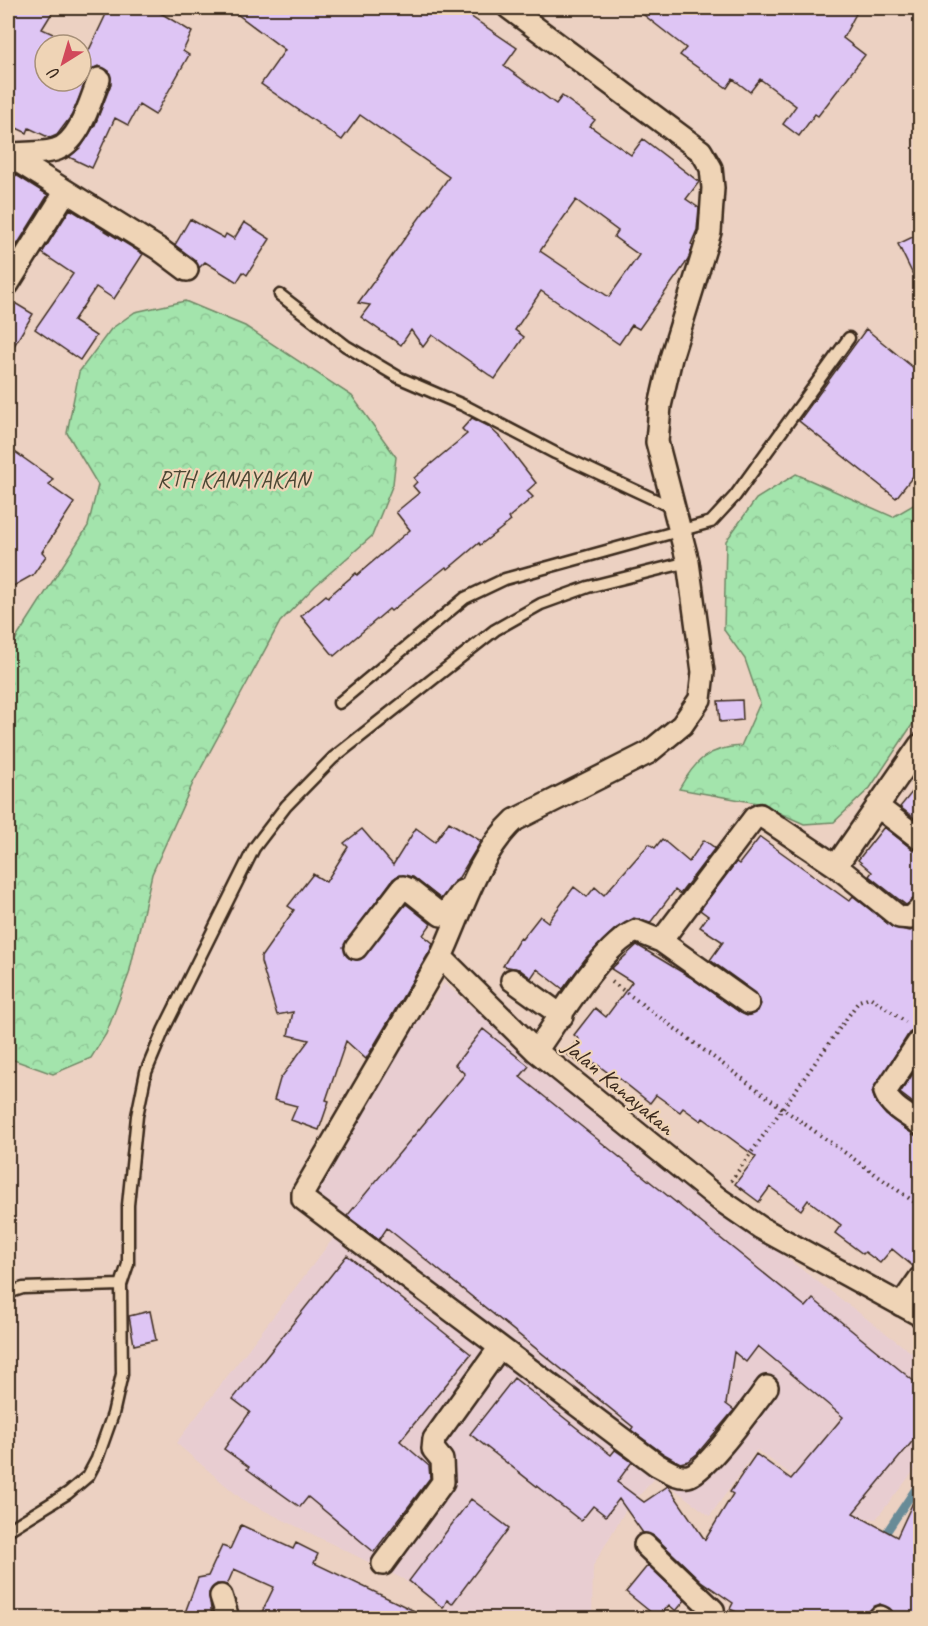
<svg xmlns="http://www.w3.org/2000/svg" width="928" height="1626" viewBox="0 0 928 1626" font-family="Caveat,sans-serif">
<defs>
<pattern id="park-crowns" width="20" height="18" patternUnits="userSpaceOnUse" patternTransform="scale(1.5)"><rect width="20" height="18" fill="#a3e4ac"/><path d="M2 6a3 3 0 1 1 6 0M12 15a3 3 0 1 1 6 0" fill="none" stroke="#8dc494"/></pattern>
</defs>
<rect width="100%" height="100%" fill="#ecd1c2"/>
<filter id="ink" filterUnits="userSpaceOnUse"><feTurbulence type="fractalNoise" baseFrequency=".0167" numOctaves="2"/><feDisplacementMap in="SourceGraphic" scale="12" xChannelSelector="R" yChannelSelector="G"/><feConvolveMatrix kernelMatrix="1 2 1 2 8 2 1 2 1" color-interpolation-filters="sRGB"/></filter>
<g filter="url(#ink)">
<path fill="#e8cdd1" d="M444 983 623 1134 920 1359V1463L876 1519 850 1517 757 1450 710 1516 657 1476 625 1511 593 1566 592 1618H457L403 1579 243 1500 176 1443 335 1236 295 1203 358 1113Z"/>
<path fill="url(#park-crowns)" stroke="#6f8765" stroke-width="1.5" d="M185 301 245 326 352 396 396 457 393 484 372 536 315 586 280 622 193 783 152 874 129 974 106 1034 91 1058 53 1074 8 1058V651L88 526 98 485 67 433 79 372 111 329 135 312Z
M796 474 893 517 920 501V713L870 788 834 822 804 824 757 803 679 789C695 761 707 748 741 746L760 703 745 659 724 630 726 541 756 499Z"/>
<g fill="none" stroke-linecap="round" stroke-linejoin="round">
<path stroke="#688b97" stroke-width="8" d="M882 1539 920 1482"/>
</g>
<path fill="#dec5f4" stroke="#3b2a1e" stroke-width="1.5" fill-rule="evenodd" d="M8 8H55L42 29 77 45H45V81H81V47L89 50 109 8H151L164 15 192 32 183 51 189 55 155 115 139 105 128 125 115 118 92 168 69 157 81 147 95 125 111 84 109 71 98 66 91 70 72 115 57 135 50 138 29 128 27 133 8 124Z
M229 8H458L517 48 504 66 556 104 562 96 595 120 590 126 631 155 643 139 699 182 686 199 699 208 697 230 691 244 693 245 688 260 639 329 632 325 619 344 541 291 515 330 524 337 495 379 432 335 423 347 411 330 401 345 361 317 370 305 358 303 449 177 360 115 342 140 261 84 285 50ZM576 200 618 231 614 237 639 255 609 297 540 251Z
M635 8H859L843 38 865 55 818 116 815 114 799 136 783 124 796 106 760 79 750 92 733 79 727 88 680 55 686 48Z
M8 170 48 195 17 245 8 238Z
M70 209 143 254 114 299 96 287 73 321 96 336 80 360 35 329 73 274 42 253Z
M190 219 224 238 226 234 234 239 244 222 270 239 247 275 243 272 237 282 205 262 199 268 195 260 175 245Z
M921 233V291L898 244Z
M8 299 33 314 8 356Z
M866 329 921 374V466L896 498 799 421Z
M472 418 488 426 502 439 536 483 527 491 533 497 508 518 511 521 480 545 479 543 448 569 446 567 391 611 389 609 334 656 301 616 326 595 328 597 356 573 357 575 410 530 396 512 419 493 413 486 417 482 414 478 467 434 462 429Z
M8 447 53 479 49 485 74 503 42 552 46 556 33 575 8 589Z
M742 700 743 720 720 722 718 701Z
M921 781V823L900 807Z
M449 822 481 841 458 879 441 899 413 877 399 875 393 879 343 947 349 958 361 959 406 904 431 924 423 935 433 943 430 951 366 1059 346 1041 326 1100 329 1101 319 1130 291 1120 297 1106 274 1100 280 1079 309 1040 288 1035 293 1012 277 1015 261 962V957L294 910 288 906 313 874 326 882 348 847 344 843 362 829 393 865 416 828 435 842Z
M884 827 912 849 921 851V897L906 905 869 876 872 872 858 860Z
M760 837 849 901 853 896 892 927 910 931 921 927V1027L909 1033 872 1092 876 1103 886 1115 913 1134 921 1136V1265L914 1267 892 1249 880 1263 865 1252 863 1254 835 1233 841 1225 808 1200 801 1210 770 1187 759 1202 735 1184 756 1157 703 1118 701 1121 683 1108 680 1112 656 1095 650 1103 616 1076 614 1077 595 1063 589 1070 567 1054 579 1039 574 1035 595 1008 606 1017 632 982 611 969 637 945 690 977 741 1013 747 1016 758 1011 761 1004 756 993 710 960 723 942 700 927 708 916 700 910 736 862 739 864Z
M662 839 689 862 704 840 715 848 680 894 675 890 650 923 634 918 615 929 586 958 563 989 537 969 531 978 519 969 503 966 520 938 522 939 540 916 548 922 574 887 587 897 595 887 604 895 649 844 655 848Z
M483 1029 529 1066 520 1077 806 1307 813 1299 921 1387V1431L853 1513 897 1537 921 1485V1618H895L892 1611 880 1604 869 1611 867 1618H749L730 1609 733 1603 701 1581 654 1536 643 1533 619 1499 606 1516 593 1506 581 1521 470 1434 514 1378 611 1455 615 1450 632 1462 617 1482 644 1502 668 1486 705 1540 733 1494 730 1492 756 1454 791 1479 843 1417 758 1346 746 1362 734 1352 726 1404 734 1410 697 1454 688 1461 680 1463 664 1454 631 1430 633 1427 387 1228 379 1240 347 1216 465 1074 455 1065Z
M921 1062V1109L900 1093Z
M347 1255 471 1354 400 1441 429 1466 430 1478 374 1552 308 1497 300 1507 247 1469 249 1467 224 1449 250 1412 233 1399Z
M150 1311 156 1340 134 1345 129 1316Z
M471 1499 509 1528 452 1604 447 1600 443 1608 409 1581Z
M241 1525 293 1549 296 1543 318 1554 314 1563 429 1618H384L373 1611 368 1618H259L274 1587 234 1569 227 1585 217 1584 209 1593 212 1618H183L198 1578 208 1576 222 1546 230 1549Z
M648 1565 685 1600 676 1611 669 1605 658 1618 626 1592Z"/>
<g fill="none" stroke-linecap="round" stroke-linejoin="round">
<defs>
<path id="service" d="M280 295 346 346 400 378 465 406 555 453 673 508
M339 703 465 598 505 579 711 522 735 496 849 338
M8 1293 23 1288 121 1285 128 1264V1205L137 1116 146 1072 164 1029 254 848 286 806 333 758 495 630 541 604 588 587 688 562
M8 1530 68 1493 88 1476 97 1459 113 1414 122 1374 121 1285"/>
<path id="minor" d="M509 8 701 151 711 168 713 188 710 232 671 358 660 406 657 442 688 562 703 672 700 699 682 725 648 753 515 820C478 854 462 912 441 957L536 1051 719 1199 761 1228 920 1315
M8 154C23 153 40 154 55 150 80 143 90 101 99 79
M8 155 159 249 187 270
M8 284 66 191
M877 806 920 839
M836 866 899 917 911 918 920 909
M661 941 748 1003
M356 948 403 887 408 889 441 915 446 913 462 891
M441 957 303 1193V1199L657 1465C667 1470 677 1478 688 1476 705 1473 754 1404 767 1387
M512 980 562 1016
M920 1040 885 1092C890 1107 908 1115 920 1124
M536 1051C559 1019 602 945 636 931L661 941 754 818 760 815 836 866 920 745
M901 1305 920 1278
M645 1545 713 1610 710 1618
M383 1564 443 1482 442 1460 433 1449 434 1439 500 1347
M221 1596 228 1618
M880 1617 882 1618"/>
</defs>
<use href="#service" stroke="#3b2a1e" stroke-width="15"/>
<use href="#minor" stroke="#3b2a1e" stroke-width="26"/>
<path stroke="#3b2a1e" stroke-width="4" stroke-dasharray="1.5 4.5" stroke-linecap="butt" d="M612 982 782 1108 920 1206
M731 1181 859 1001 870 997 906 1022"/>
<use href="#service" stroke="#efd4b6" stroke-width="10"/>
<use href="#minor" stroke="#efd4b6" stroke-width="21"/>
</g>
</g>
<g text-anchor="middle" stroke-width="4.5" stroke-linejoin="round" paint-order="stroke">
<g font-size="24" fill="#4b4633" stroke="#efd4b6">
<text x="233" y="487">RTH KANAYAKAN</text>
</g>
<g font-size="24" fill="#3b2a1e" stroke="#efd4b6">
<text transform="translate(619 1086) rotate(40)" y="8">Jalan Kanayakan</text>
</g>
</g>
<rect width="928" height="1626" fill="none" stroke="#efd4b6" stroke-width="30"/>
<rect x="15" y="15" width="898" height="1596" fill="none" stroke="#3b2a1e" stroke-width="2" filter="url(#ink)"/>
<g transform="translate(63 63) rotate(217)"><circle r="28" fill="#efd4b6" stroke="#a79079" stroke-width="1.5"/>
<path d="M0-4.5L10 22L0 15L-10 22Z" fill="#d1495b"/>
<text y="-9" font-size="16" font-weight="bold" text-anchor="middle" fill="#3b2a1e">U</text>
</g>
</svg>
